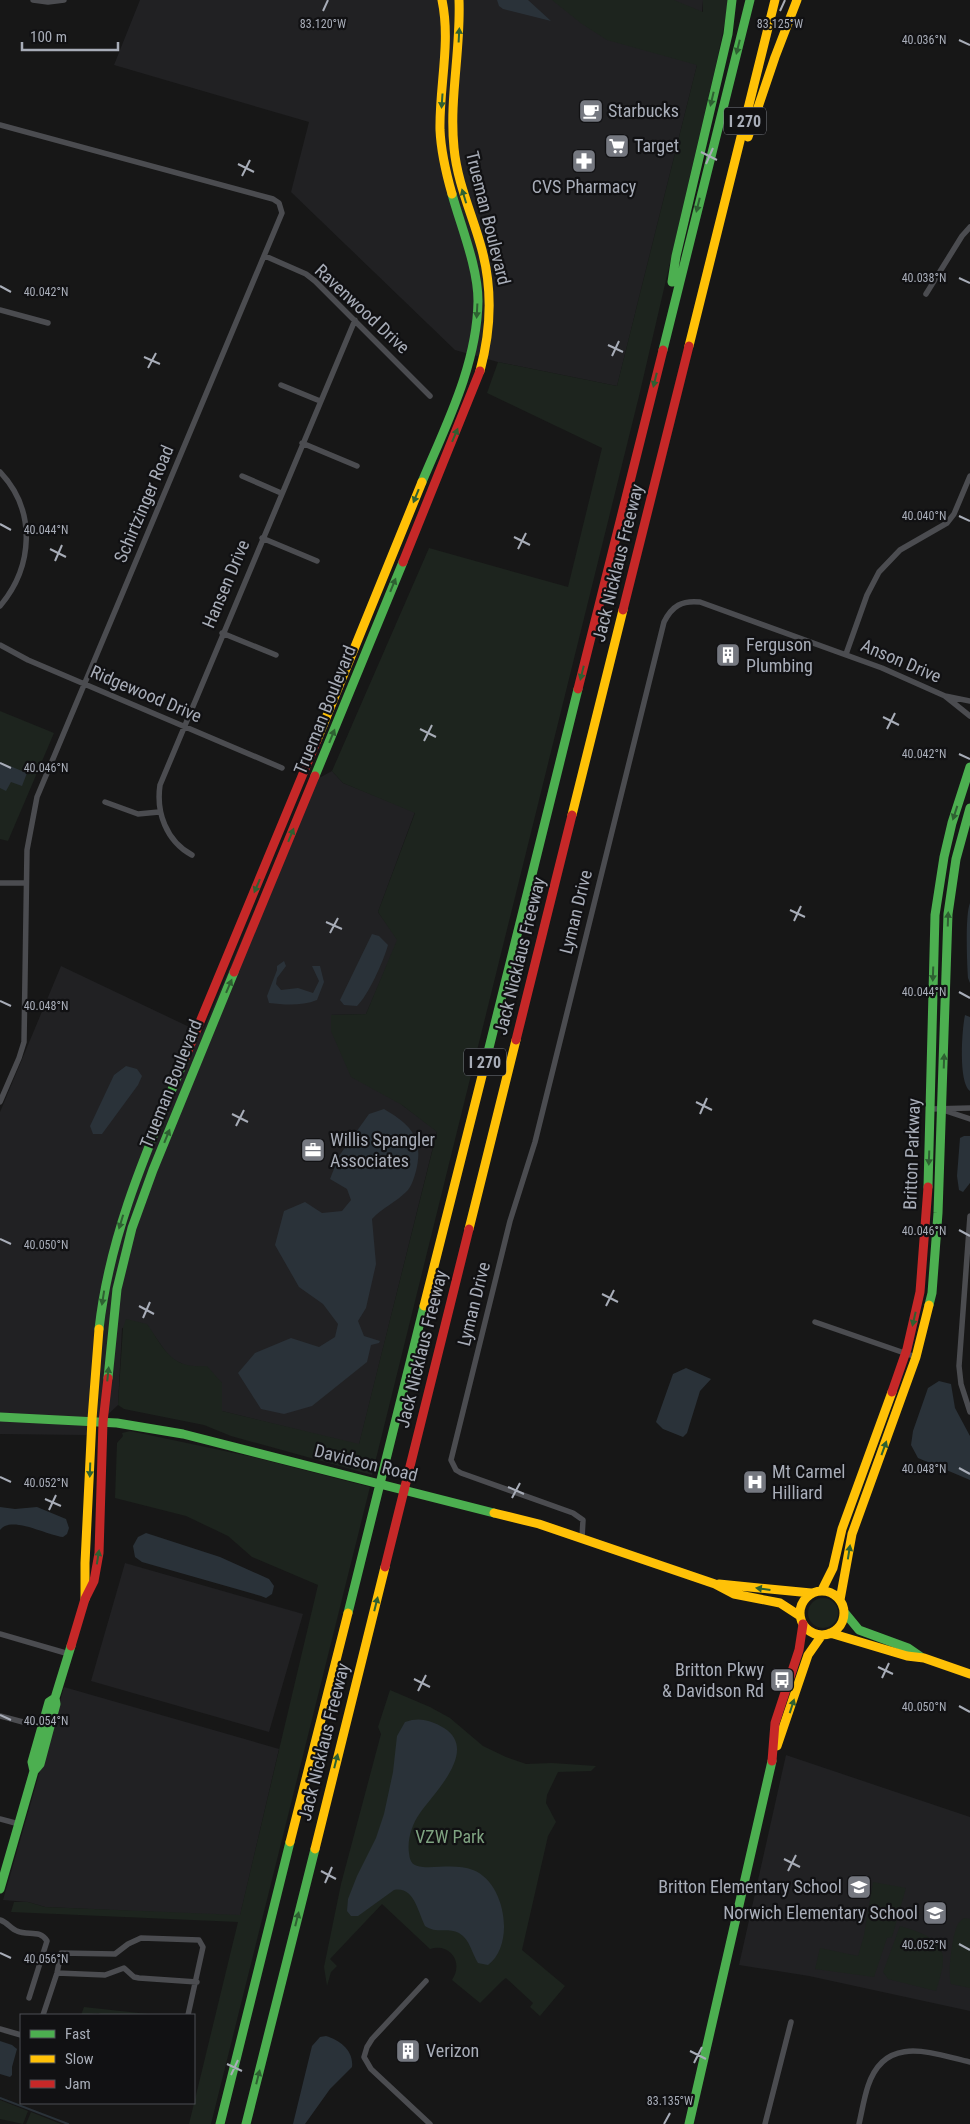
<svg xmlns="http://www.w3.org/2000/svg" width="970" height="2124" viewBox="0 0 970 2124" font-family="'Roboto Condensed',sans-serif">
<rect width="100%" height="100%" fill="#171717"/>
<path fill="#212123" d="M140 0H703L697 65 617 386 498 362 455 350 291 192 309 122 114 65Z
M332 771 343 783 415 812 378 912 398 940 366 1014 331 1015 402 1105 437 1131 359 1445 222 1411V1383L170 1358 147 1325 122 1328 118 1405 86 1435 0 1434V1112L61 966 202 1033 308 784Z
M125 1563 303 1614 269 1732 91 1681Z
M64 1687 279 1749 240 1916 45 1907 28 1902 3 1900Z
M786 1755 970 1817V2011L809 1976 739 1965Z"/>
<path fill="#1d241e" d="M552 0H674L703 12V0H728L725 21 717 60 640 392 372 1475 231 1436 204 1425 124 1409 118 1405 123 1328 126 1319 147 1324C166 1351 171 1369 207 1366L222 1383V1411L359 1444 437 1132 402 1105 351 1077 331 1031V1015L366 1014 397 940 378 912 415 813 343 783 332 771 429 548 568 587 602 448 487 393 498 362 617 386 697 65 607 40 582 24Z
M0 711 54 733 8 841 0 839Z
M130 1431 253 1457 370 1487 211 2124H189L238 1922 11 1912 14 1902H28L45 1907 240 1915 318 1585 252 1557 228 1536 186 1516 115 1498 117 1443 123 1436 122 1433Z
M808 1613a15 15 0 1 1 30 0a15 15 0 1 1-30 0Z
M390 1690 430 1707 450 1718 483 1746 506 1757 526 1764 552 1763 596 1766 591 1771 558 1772 547 1795 546 1803 556 1822 548 1836 522 1950 565 1986 540 2016 530 2007 533 2003 506 1978 502 1981 480 2003 452 1980C464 1962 450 1943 430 1949L382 1904 330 1959 337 1966 331 1972 327 1986 324 1967 341 1884 381 1734 378 1727Z
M873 1882 906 1888 892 1937 887 1938 874 1977 815 1969 820 1948 858 1956 864 1935Z
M964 1918 970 1919V1988L951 1984C947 1974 953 1932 958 1924 960 1921 962 1920 964 1918Z
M900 1926C916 1931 944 1938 943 1960 943 1969 939 1981 936 1991L888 1979 883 1972Z
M84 2007 157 2015H103L98 2013 81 2015Z
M0 2100 28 2111 23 2124 0 2119Z
M31 2112 61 2124H26Z"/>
<path fill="#2a3239" d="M497 0H528L551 21 503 9 499 6Z
M0 762 27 773 22 786 11 782 6 791 0 788Z
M970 903V983L968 978C967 963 965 915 970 903Z
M372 934 379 936 388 945C384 960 368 996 357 1006L344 1005 340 1000Z
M284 961 286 966 277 978 276 984 281 990 298 988 313 993 319 981 312 966H320L324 982 317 1000C302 1006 285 1005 269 1003L267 996 277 970V966Z
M965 1015 970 1017V1091C958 1082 962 1029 965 1015Z
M126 1066 137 1069 142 1076 138 1085 102 1134H93L90 1126 114 1075Z
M384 1109C411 1125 424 1138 416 1171 414 1178 411 1188 406 1192 396 1202 382 1208 372 1219L376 1264 366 1308 358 1321 364 1336 380 1341 379 1343 371 1345 367 1362 312 1406 284 1414 261 1409 238 1373 255 1353 291 1338 319 1347 335 1337 338 1324 323 1304 299 1287 275 1245 284 1211 305 1202 322 1213 342 1211 351 1200 347 1189 330 1179 339 1156 369 1114Z
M964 1136H970V1183L963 1192 959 1190 957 1176 960 1138Z
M686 1368 711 1379 700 1391 687 1433 683 1437 663 1429 656 1422 673 1374Z
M939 1381 951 1384 955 1408 970 1436V1480L918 1458 911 1445 913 1431 928 1388Z
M0 1507 15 1509 37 1507 66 1519 69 1528 67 1534 63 1537C46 1535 11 1515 0 1530Z
M146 1533 220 1557 269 1579 274 1586 272 1594 266 1598 261 1596 142 1562 135 1557 133 1546 138 1537Z
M412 1720C424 1718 434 1722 444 1728 479 1750 434 1793 420 1813 412 1824 407 1840 409 1853 410 1863 413 1866 423 1867 438 1868 458 1864 473 1870 505 1882 516 1944 488 1965L478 1963C472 1954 470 1939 459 1933 448 1927 436 1934 425 1926 418 1912 414 1886 394 1890L358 1916H351L347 1911 348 1899 357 1876 376 1838 384 1814 393 1772 397 1736 405 1722Z
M326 2036C340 2040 354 2051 352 2067L330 2089 305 2124H293L312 2046 320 2037Z
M0 2041 12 2045 17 2049 12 2067V2075L10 2077 0 2074Z"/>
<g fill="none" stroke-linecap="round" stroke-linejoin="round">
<path stroke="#2a3239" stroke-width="2" d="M0 2098 68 2124"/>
<path stroke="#4b4c50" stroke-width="5.5" d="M33 0 48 2 64 0
M0 125 273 199 279 203 282 213 37 797 27 850 24 1042 19 1058 0 1102
M265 256 306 274 315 281 430 396
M926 294 962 236 970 227
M0 310 48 323
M281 385 320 401
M302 443 357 466
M0 472C37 511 33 567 0 606
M242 476 281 493
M262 538 317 561
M222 633 276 655
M0 645 28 660 282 768
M846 654 867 595 879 572 900 550 947 523 954 514 970 476
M945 696 970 701
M105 802 138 814 159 812
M192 855C166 841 156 812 160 785L355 320
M0 883H25
M931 1109 970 1108
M946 1111 970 1119
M970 1216 959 1366 961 1384 970 1412
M815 1322 916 1357
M582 1538 583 1520 573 1513 461 1473 456 1470 451 1460 510 1221 535 1142 664 622C672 606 682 600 700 602L882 668 945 696 970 716
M0 1634 69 1654
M0 1716 23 1722
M0 1819 19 1824
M0 1920C7 1922 11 1929 17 1931 28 1936 40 1929 47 1941L29 1998
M57 1973 105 1975 124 1968 134 1977 139 1978 197 1982
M426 1981 372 2039 367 2047 364 2057 371 2069 430 2124
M43 2015 57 1973 61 1953 115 1954 128 1944 141 1938 199 1940 203 1947 188 2015
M0 2029 21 2035
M765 2124 791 2022
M859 2124C862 2111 864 2098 868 2086 885 2034 931 2053 970 2062"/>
<path stroke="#4caf50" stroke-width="9" d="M672 282 676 256 728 34 732 0
M663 350 750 0
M422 482C446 425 477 365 478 301 478 267 461 227 452 194
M315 776 403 562
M485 1064 578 689
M928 1187 935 915 944 857 952 823 970 767
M929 1305 932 1293 938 1213 948 914 956 859 970 808
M99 1329C110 1232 148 1148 185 1058
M108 1378 117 1289 132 1228 153 1170 234 972
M0 1417 117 1423 183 1434 494 1513
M348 1613 424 1306
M845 1613 859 1630 908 1648 921 1657
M34 1771 32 1762 49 1702 55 1698
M0 1889 34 1771 40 1764 56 1704 55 1698 71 1646
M220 2124 290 1842
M246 2124 315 1849
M689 2124 772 1761"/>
<path stroke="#ffc107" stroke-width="9" d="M442 0C451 43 439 87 440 130 441 152 446 173 452 194
M459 0C461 50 449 99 454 148 457 181 471 212 480 243 493 286 492 327 480 371
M748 137 775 57 797 0
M689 346 775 0
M317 740 422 482
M572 815 623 610
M469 1229 516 1040
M424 1306 485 1064
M494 1513 539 1524 715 1584 734 1594 780 1603 800 1616
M719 1584 811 1593
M822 1590 833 1568 842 1529 892 1392
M800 1613a22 22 0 1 1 44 0a22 22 0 1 1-44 0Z
M85 1599V1563L92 1419 99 1329
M840 1600 852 1534 916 1357 929 1305
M830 1633 907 1656 924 1658 970 1674
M777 1746 808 1655 822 1635
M290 1842 348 1613
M315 1849 385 1567"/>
<path stroke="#c62828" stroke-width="9" d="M403 562 480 371
M623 610 689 346
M578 689 663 350
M234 972 315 776
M516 1040 572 815
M185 1058 317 740
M892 1392 907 1349 920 1292 928 1187
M385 1567 469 1229
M71 1646 85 1599 94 1581 99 1553 103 1422 108 1378
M772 1761 775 1723 799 1650 803 1624"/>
</g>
<defs><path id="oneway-solid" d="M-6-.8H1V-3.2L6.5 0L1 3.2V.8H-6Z" transform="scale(1.25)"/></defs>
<g fill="#2e6032">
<use href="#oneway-solid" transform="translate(459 35) rotate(-87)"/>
<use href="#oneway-solid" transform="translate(738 47) rotate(104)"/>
<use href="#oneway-solid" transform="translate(712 99) rotate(103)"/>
<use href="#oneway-solid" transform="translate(442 101) rotate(94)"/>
<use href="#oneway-solid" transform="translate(464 196) rotate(-107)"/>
<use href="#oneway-solid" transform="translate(698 205) rotate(104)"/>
<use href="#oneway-solid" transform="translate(477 311) rotate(93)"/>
<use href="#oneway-solid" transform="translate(655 380) rotate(104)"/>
<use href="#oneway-solid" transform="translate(455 435) rotate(-67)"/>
<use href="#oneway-solid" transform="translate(416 496) rotate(112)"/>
<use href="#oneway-solid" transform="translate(393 585) rotate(-68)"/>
<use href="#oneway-solid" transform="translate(582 673) rotate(104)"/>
<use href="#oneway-solid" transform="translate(332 736) rotate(-68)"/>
<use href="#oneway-solid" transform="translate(955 813) rotate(108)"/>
<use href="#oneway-solid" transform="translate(291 835) rotate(-68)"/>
<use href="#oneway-solid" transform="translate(257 886) rotate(113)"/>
<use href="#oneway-solid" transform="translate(948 919) rotate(-88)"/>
<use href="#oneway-solid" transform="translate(933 974) rotate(92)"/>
<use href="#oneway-solid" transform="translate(229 986) rotate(-67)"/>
<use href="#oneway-solid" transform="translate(944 1061) rotate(-88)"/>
<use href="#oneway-solid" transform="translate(167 1136) rotate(-68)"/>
<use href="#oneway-solid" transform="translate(929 1158) rotate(92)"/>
<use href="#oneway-solid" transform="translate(121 1222) rotate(107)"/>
<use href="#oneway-solid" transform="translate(103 1298) rotate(99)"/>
<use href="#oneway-solid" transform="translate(914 1319) rotate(103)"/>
<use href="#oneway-solid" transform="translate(108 1374) rotate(-84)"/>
<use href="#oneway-solid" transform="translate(884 1448) rotate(-70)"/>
<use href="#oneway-solid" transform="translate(90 1470) rotate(92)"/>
<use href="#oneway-solid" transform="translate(849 1552) rotate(-81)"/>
<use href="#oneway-solid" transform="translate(98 1557) rotate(-81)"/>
<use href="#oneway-solid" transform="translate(763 1589) rotate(-172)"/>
<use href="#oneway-solid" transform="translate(376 1604) rotate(-76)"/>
<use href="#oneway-solid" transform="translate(792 1706) rotate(-72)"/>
<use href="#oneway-solid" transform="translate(336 1761) rotate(-76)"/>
<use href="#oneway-solid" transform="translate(297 1919) rotate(-76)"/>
<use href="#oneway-solid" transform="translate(258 2077) rotate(-76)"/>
</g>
<path fill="none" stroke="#a8adb8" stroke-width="2" d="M323 11 328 0M780 11 785 0M959 40 970 45M701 152 717 160M238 164 254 172M706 164 713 148M242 176 250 160M959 278 970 283M0 286 11 292M608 345 623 352M612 356 619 341M144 357 160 364M148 368 156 353M959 516 970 521M0 524 11 530M514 537 530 545M50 549 66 557M518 549 526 533M55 561 62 545M883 717 899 725M420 729 436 737M887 729 895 713M424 741 432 725M959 754 970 759M0 763 11 768M790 910 805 917M794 921 801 906M326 922 342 929M330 933 338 918M959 992 970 998M0 1001 11 1006M696 1102 712 1110M232 1114 248 1122M700 1114 707 1098M236 1126 244 1110M959 1230 970 1236M0 1239 11 1244M602 1294 618 1302M139 1306 154 1314M606 1306 614 1290M143 1318 150 1302M959 1468 970 1474M0 1477 11 1482M508 1487 524 1494M512 1498 520 1483M45 1499 61 1506M49 1510 56 1495M878 1667 893 1674M882 1678 889 1663M414 1679 430 1687M418 1691 426 1675M959 1706 970 1712M0 1715 11 1720M784 1859 800 1867M321 1871 336 1879M788 1871 796 1855M325 1883 332 1867M959 1944 970 1950M0 1953 11 1958M690 2051 706 2059M694 2063 702 2047M227 2064 242 2071M231 2075 238 2060M664 2124 670 2113"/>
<defs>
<symbol id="cafe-square" viewBox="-11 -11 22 22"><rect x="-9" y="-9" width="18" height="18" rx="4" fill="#757880" stroke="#111113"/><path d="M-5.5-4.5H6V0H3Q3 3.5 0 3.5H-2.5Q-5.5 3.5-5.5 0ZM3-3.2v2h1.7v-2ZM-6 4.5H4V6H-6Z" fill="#fff"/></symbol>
<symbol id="supermarket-square" viewBox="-11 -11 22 22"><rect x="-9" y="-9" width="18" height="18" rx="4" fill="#757880" stroke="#111113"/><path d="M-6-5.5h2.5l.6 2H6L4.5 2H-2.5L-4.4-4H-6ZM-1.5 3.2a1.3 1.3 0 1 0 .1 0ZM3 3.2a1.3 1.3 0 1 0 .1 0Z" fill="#fff"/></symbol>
<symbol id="pharmacy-square" viewBox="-11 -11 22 22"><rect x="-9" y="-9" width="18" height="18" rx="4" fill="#757880" stroke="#111113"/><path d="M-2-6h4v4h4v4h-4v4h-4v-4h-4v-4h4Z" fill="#fff"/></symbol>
<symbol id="building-square" viewBox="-11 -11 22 22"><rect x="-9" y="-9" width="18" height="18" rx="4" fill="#757880" stroke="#111113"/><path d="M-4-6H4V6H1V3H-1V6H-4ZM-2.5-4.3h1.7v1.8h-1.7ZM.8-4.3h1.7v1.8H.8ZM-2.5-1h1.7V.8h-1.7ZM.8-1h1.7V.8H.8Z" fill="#fff"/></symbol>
<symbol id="office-square" viewBox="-11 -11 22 22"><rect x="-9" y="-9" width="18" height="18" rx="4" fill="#757880" stroke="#111113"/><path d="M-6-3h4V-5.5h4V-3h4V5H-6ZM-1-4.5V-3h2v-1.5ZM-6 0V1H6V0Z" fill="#fff"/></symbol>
<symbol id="hospital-square" viewBox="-11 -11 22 22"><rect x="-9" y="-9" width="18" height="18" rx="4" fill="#757880" stroke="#111113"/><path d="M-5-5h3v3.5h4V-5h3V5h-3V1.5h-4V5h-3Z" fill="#fff"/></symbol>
<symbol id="bus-square" viewBox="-11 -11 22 22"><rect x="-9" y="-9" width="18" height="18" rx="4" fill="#757880" stroke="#111113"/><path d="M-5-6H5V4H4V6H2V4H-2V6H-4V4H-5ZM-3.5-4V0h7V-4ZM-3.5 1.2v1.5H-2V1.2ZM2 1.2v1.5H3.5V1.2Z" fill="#fff"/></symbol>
<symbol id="school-square" viewBox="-11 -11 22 22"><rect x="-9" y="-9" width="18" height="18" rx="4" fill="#757880" stroke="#111113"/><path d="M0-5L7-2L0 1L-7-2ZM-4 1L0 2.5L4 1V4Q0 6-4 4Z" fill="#fff"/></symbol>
</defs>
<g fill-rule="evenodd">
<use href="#cafe-square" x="577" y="97" width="28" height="28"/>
<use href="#supermarket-square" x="603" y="132" width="28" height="28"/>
<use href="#pharmacy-square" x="570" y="147" width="28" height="28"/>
<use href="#building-square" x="714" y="641" width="28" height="28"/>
<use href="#office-square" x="299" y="1136" width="28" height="28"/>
<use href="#hospital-square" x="741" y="1468" width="28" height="28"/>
<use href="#bus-square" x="768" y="1666" width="28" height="28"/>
<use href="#school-square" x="845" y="1873" width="28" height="28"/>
<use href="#school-square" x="921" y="1899" width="28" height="28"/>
<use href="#building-square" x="394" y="2037" width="28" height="28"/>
</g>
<g text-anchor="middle" stroke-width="4.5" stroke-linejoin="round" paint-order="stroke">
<g fill="#111113" stroke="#7b7e86" stroke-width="1">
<rect x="724" y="107.5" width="42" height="27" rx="4"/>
<rect x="464" y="1048.5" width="42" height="27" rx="4"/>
</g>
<g font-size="16" font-weight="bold" fill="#a8adb8">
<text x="745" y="127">I 270</text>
<text x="485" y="1068">I 270</text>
</g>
<g font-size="18" fill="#a8adb8" stroke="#111113" text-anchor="start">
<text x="608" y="117">Starbucks</text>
<text x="634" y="152">Target</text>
<text x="584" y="193" text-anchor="middle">CVS Pharmacy</text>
<text x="746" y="651">Ferguson<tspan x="746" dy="21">Plumbing</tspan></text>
<text x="330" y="1146">Willis Spangler<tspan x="330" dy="21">Associates</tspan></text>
<text x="772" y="1478">Mt Carmel<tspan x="772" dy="21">Hilliard</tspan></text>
<text x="764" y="1676" text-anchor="end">Britton Pkwy<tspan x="764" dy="21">&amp; Davidson Rd</tspan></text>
<text x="842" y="1893" text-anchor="end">Britton Elementary School</text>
<text x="918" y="1919" text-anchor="end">Norwich Elementary School</text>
<text x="426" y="2057">Verizon</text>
</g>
<g font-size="18" fill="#a8adb8" stroke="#111113">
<text transform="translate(488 218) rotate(76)" y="6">Trueman Boulevard</text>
<text transform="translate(362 309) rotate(43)" y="6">Ravenwood Drive</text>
<text transform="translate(144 504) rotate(-67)" y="6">Schirtzinger Road</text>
<text transform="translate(618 563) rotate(-76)" y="6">Jack Nicklaus Freeway</text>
<text transform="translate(226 584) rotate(-67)" y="6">Hansen Drive</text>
<text transform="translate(901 661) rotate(23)" y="6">Anson Drive</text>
<text transform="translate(146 694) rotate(23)" y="6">Ridgewood Drive</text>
<text transform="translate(325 710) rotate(-68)" y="6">Trueman Boulevard</text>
<text transform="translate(576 912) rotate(-76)" y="6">Lyman Drive</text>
<text transform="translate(520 956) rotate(-76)" y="6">Jack Nicklaus Freeway</text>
<text transform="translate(171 1084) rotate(-68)" y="6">Trueman Boulevard</text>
<text transform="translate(912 1154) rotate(-88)" y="6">Britton Parkway</text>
<text transform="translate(474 1304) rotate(-76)" y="6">Lyman Drive</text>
<text transform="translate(422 1349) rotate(-76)" y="6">Jack Nicklaus Freeway</text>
<text transform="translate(366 1463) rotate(14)" y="6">Davidson Road</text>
<text transform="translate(324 1742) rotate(-76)" y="6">Jack Nicklaus Freeway</text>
</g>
<g font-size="18" fill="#7fa381" stroke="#111113">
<text x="450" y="1843">VZW Park</text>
</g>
</g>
<g font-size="12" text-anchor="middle" fill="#a8adb8" stroke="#111113" stroke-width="4.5" stroke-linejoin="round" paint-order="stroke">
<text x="323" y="28">83.120°W</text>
<text x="780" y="28">83.125°W</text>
<text x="924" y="44">40.036°N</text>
<text x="924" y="282">40.038°N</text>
<text x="46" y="296">40.042°N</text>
<text x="924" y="520">40.040°N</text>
<text x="46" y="534">40.044°N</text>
<text x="924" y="758">40.042°N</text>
<text x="46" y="772">40.046°N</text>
<text x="924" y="996">40.044°N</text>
<text x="46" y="1010">40.048°N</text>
<text x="924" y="1235">40.046°N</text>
<text x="46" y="1249">40.050°N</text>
<text x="924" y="1473">40.048°N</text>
<text x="46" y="1487">40.052°N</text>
<text x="924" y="1711">40.050°N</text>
<text x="46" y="1725">40.054°N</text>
<text x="924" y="1949">40.052°N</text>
<text x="46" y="1963">40.056°N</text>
<text x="670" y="2105">83.135°W</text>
</g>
<rect x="20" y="2014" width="175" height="90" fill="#111113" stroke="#4d4f55"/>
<rect x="30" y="2030" width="25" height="8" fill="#4caf50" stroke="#4d4f55"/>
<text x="65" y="2039" font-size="15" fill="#a8adb8">Fast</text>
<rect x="30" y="2055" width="25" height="8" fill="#ffc107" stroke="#4d4f55"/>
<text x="65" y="2064" font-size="15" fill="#a8adb8">Slow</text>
<rect x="30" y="2080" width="25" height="8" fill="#c62828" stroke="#4d4f55"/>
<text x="65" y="2089" font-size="15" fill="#a8adb8">Jam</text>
<path d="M22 42v8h96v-8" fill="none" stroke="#a8adb8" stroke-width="2.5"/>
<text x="30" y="42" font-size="15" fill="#a8adb8" stroke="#111113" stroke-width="4" paint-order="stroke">100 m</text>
</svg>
